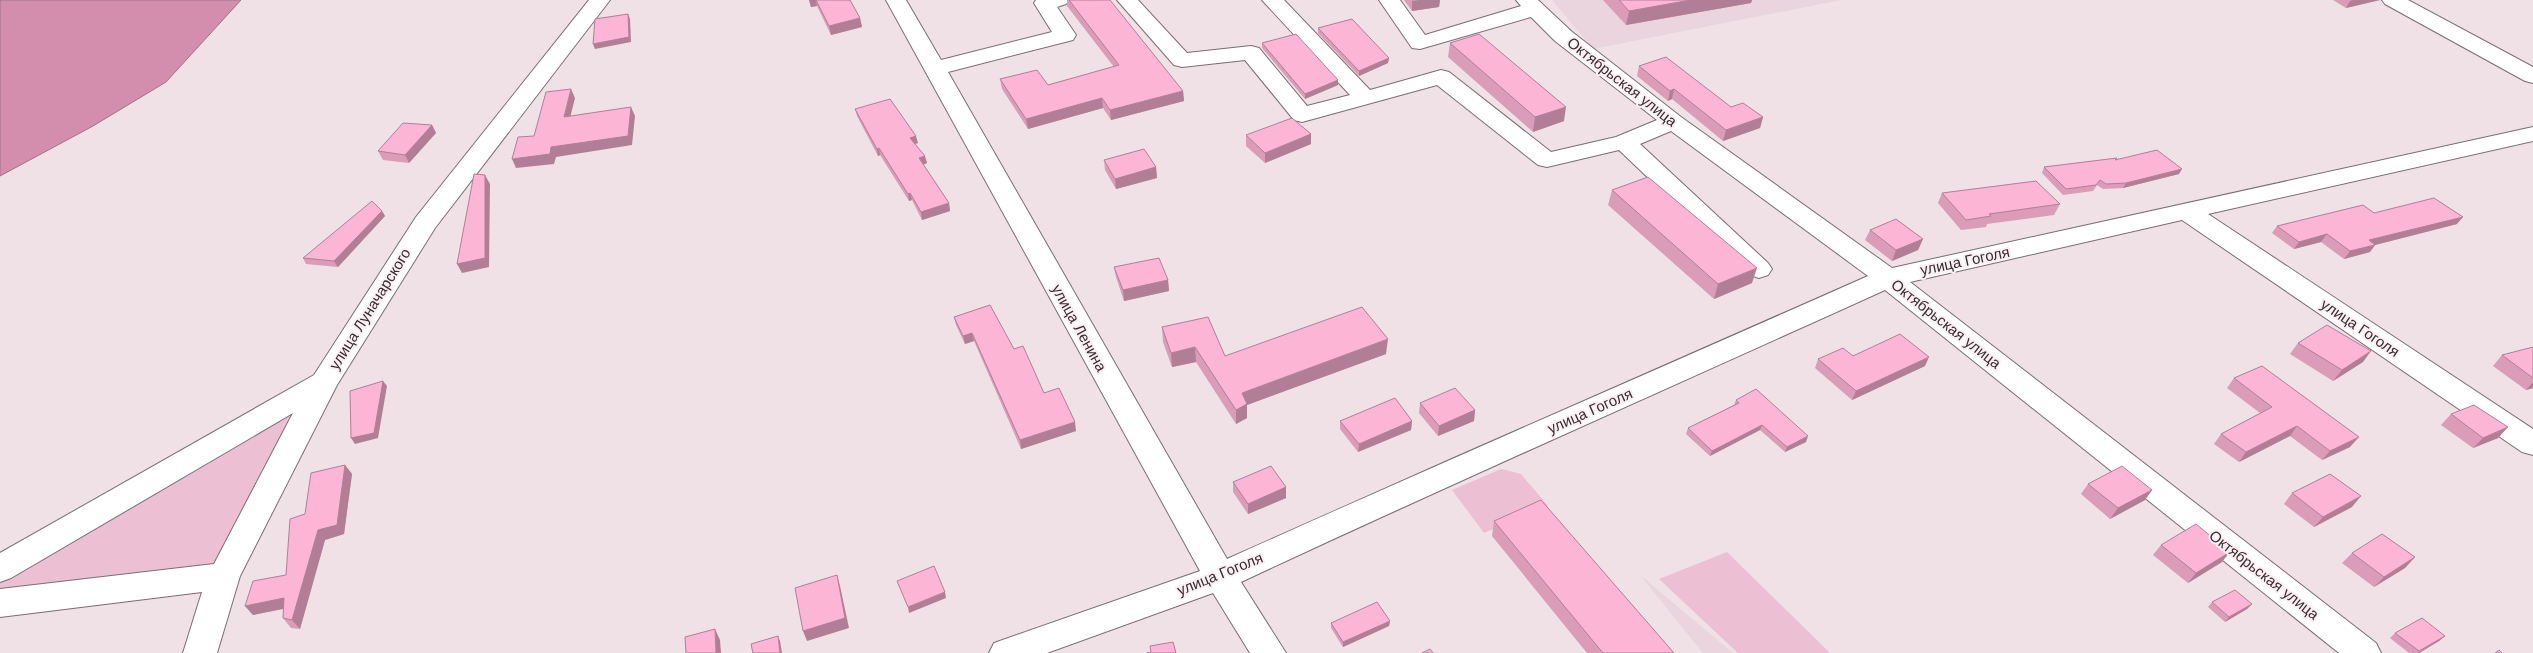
<svg xmlns="http://www.w3.org/2000/svg" width="2533" height="653" viewBox="0 0 2533 653" font-family="Helvetica,sans-serif">
<rect width="100%" height="100%" fill="#efe1e6"/>
<path fill="#ead4dd" d="M1552 0H1841L1593 49Z
M1640 575 1733 653H1703Z"/>
<path fill="#ecbfd2" d="M324 382 224 576 0 603V569Z
M1501 469 1521 474 1548 506 1484 533 1452 490Z
M1727 552 1830 653H1738L1659 579Z"/>
<path fill="#d38ead" stroke="#a37188" d="M0 0H241L166 82 93 126 0 176Z"/>
<g fill="none" stroke-linecap="round" stroke-linejoin="round">
<defs>
<path id="minor" d="M589 0H610L435 228 337 385 240 576 217 653H183L202 592 0 617V589L214 564 293 413 11 578 0 582V553L314 375 416 217Z
M886 0H906L941 60 1052 32 1034 3 1036 0H1069L1066 4 1057 7 1076 35 1073 40 948 72 1227 559C1440 463 1654 371 1868 276L1671 131 1640 144 1768 263 1772 269 1768 275 1759 278 1750 275 1619 150 1547 167 1538 165 1437 85 1302 122 1294 120 1245 60 1182 67 1174 65 1117 0H1138L1187 53 1251 46 1259 48 1307 106 1350 95 1262 0H1284L1370 90 1441 70 1449 72 1551 152 1616 137 1657 120 1555 41 1531 17 1420 49 1412 48 1379 0H1400L1425 35 1521 6 1516 0H1538L1571 31 1681 117 1892 268 2533 127V141L2208 214 2533 429V455L2522 452 2182 220 1910 282 2376 643 2381 653H2339L1885 290C1671 387 1455 482 1241 582L1286 653H1250L1213 593 1047 653H989L994 643 1200 571Z
M2382 0H2408L2533 67V83L2525 81 2385 4Z"/>
</defs>
<use href="#minor" stroke="#7a6e73" stroke-width="2"/>
<use href="#minor" fill="#fff" fill-rule="evenodd"/>
</g>
<path fill="#da9cb7" d="M809 0H850L860 18 862 27 831 35 817 6 811 7Z
M1067 0H1069L1183 91 1184 101 1111 120 1103 108 1028 129 1002 89 1000 79 1048 85 1114 67 1067 6Z
M1404 0H1440L1439 7 1412 11Z
M1603 0H1752L1751 3 1626 25Z
M2333 0H2380L2346 8Z
M1318 28 1389 58 1388 63 1359 76 1318 33Z
M1262 43 1338 85 1305 99 1262 48Z
M1450 43 1564 121 1533 132 1448 57Z
M1639 66 1731 107 1763 117 1760 128 1723 141 1672 99 1668 101 1637 76Z
M855 109 918 143 915 144 927 163 923 165 949 203 950 211 922 220 912 200 909 201 880 155 878 156 857 116Z
M432 125 436 133 409 163 383 160 378 151Z
M1311 134V144L1265 163 1246 146V135Z
M1104 160 1156 167 1157 178 1116 189 1105 170Z
M2116 160 2179 174 2123 188 2103 189 2097 185 2093 191 2063 195 2042 173 2044 167Z
M1612 190 1752 283 1714 299 1608 205Z
M1942 193 2060 204 2054 215 1987 224 1986 227 1961 230 1938 203Z
M382 211 385 216 338 267 306 264 303 258Z
M2374 213 2457 224 2375 245 2370 252 2344 259 2321 242 2294 249 2272 233 2277 226Z
M1870 230 1923 239 1918 250 1892 261 1865 240Z
M1114 267 1168 280 1169 291 1124 301 1116 277Z
M954 317 1014 349 1044 393 1076 431 1021 449 974 341 965 344 956 325Z
M1162 327 1225 356 1386 354 1247 405V418L1236 424 1196 362 1172 367 1163 342Z
M2298 343 2363 362 2333 381 2290 354Z
M2533 347V388L2526 390 2493 366 2502 355Z
M1853 356 1925 366 1852 400 1815 368 1818 359Z
M2234 378 2350 447 2322 460 2290 436 2239 462 2214 444 2221 434 2260 413 2227 388Z
M1736 400 1806 442 1785 452 1760 430 1710 456 1686 434 1688 428 1734 405Z
M1420 403 1475 410 1474 421 1438 436 1419 413Z
M2451 414 2508 427 2498 438 2473 448 2441 425Z
M1340 421H1412L1411 430 1358 452 1340 429Z
M345 465 352 474 344 534 325 540 300 629 291 628 283 618V609L253 615 245 606 286 575 305 514Z
M1233 482 1286 487V498L1248 514 1233 492Z
M2088 484 2152 490 2145 500 2110 519 2081 494Z
M2292 493 2352 507 2314 527 2284 504Z
M1494 521 1674 653H1587L1492 536Z
M2161 545 2222 562 2188 583 2153 555Z
M2352 553 2415 557 2405 568 2374 587 2342 563Z
M2212 602 2252 604 2247 609 2225 622 2208 607Z
M1390 621 1389 626 1343 647 1331 628V623Z
M2395 633 2445 636 2439 641 2419 653H2409L2390 638Z"/>
<path fill="#b17f95" d="M809 0H816L817 6 811 7Z
M1419 0H1440L1439 7 1412 11V1Z
M1691 0H1752L1751 3 1626 25 1629 11Z
M2353 0H2380L2346 8 2350 1Z
M628 14 630 19 631 42 595 49 593 44Z
M860 18 862 27 831 35 829 26Z
M1389 58 1388 63 1359 76V71Z
M1338 80V85L1305 99V94Z
M571 89 575 98 568 126 564 117Z
M1674 89 1672 99 1668 101 1670 91Z
M1183 91 1184 101 1111 120 1110 110Z
M1102 98 1103 108 1028 129 1026 119Z
M631 107 635 116 632 145 556 157 554 164 516 168 512 159 551 147Z
M1566 107 1564 121 1533 132 1535 117Z
M1763 117 1760 128 1723 141 1726 130Z
M432 125 436 133 409 163 405 155Z
M1311 134V144L1265 163V153Z
M916 136 918 143 911 145 910 138Z
M879 148 880 155 878 156 877 149Z
M925 156 927 163 920 166 919 158Z
M1156 167 1157 178 1116 189 1115 179Z
M2182 169 2179 174 2123 188 2126 183Z
M485 175 490 184 489 267 462 273 457 264Z
M910 193 912 200 909 201 908 194Z
M949 203 950 211 922 220 921 212Z
M382 211 385 216 338 267 334 261Z
M2463 217 2457 224 2375 245 2370 252 2344 259 2350 251 2369 240Z
M2327 234 2321 242 2294 249 2299 242Z
M1923 239 1918 250 1892 261 1896 250Z
M1757 268 1752 283 1714 299 1718 284Z
M1168 280 1169 291 1124 301 1123 290Z
M972 333 974 341 965 344 963 336Z
M1388 339 1386 354 1247 405V418L1236 424V410L1242 393Z
M1195 347 1196 362 1172 367 1171 353Z
M2371 351 2363 362 2333 381 2342 370Z
M1929 357 1925 366 1852 400 1856 391Z
M383 381 387 386 378 438 355 444 351 438Z
M2533 382V388L2526 390Z
M1475 410 1474 421 1438 436 1439 426Z
M1412 421 1411 430 1358 452 1359 444Z
M1075 422 1076 431 1021 449 1020 440Z
M1762 425 1760 430 1710 456 1712 451Z
M2297 426 2290 436 2239 462 2246 452Z
M2508 427 2498 438 2473 448 2483 438Z
M1808 436 1806 442 1785 452 1787 447Z
M2359 437 2350 447 2322 460 2330 451Z
M345 465 352 474 344 534 325 540 300 629 292 620 318 530Z
M1286 487V498L1248 514V504Z
M2152 490 2145 500 2110 519 2118 508Z
M2361 496 2352 507 2314 527 2323 517Z
M2230 552 2222 562 2188 583 2196 573Z
M2415 557 2405 568 2374 587 2384 577Z
M837 575 840 586 849 628 807 641 803 631Z
M945 592 946 598 909 613 908 607Z
M284 598 292 607 253 615 245 606Z
M2252 604 2247 609 2225 622 2229 617Z
M1390 621 1389 626 1343 647V642Z
M715 629 720 640 721 653H716Z
M778 636 780 641 782 653H780Z
M2445 636 2439 641 2419 653H2417Z"/>
<path fill="#fdb5d5" stroke="#b17f95" d="M816 0H850L860 18 829 26Z
M1069 0H1110L1183 91 1110 110 1102 98 1026 119 1000 79 1037 70 1048 85 1119 65Z
M1619 0H1691L1629 11Z
M628 14 629 37 593 44 595 19Z
M1352 19 1389 58 1359 71 1318 28Z
M1296 34 1338 80 1305 94 1262 43Z
M1479 34 1566 107 1535 117 1450 43Z
M1666 57 1731 107 1743 103 1763 117 1726 130 1674 89 1670 91 1639 66Z
M571 89 564 117 631 107 628 136 551 147 550 154 512 159 518 137 534 136 546 92Z
M890 99 916 136 910 138 925 156 919 158 949 203 921 212 910 193 908 194 879 148 877 149 855 109Z
M1292 118 1311 134 1265 153 1246 135Z
M403 123 432 125 405 155 378 151Z
M1144 149 1156 167 1115 179 1104 160Z
M2157 150 2182 169 2126 183 2106 184 2100 180 2096 185 2066 189 2044 167 2117 158 2115 160Z
M474 174 485 175V258L457 264Z
M1648 177 1757 268 1718 284 1612 190Z
M2036 181 2060 204 1989 214 1991 216 1966 220 1942 193Z
M2434 198 2463 217 2369 240 2375 245 2350 251 2327 234 2299 242 2277 226 2363 205 2374 213Z
M372 201 382 211 334 261 303 258Z
M1896 219 1923 239 1896 250 1870 230Z
M1159 258 1168 280 1123 290 1114 267Z
M990 305 1014 349 1023 346 1044 393 1059 388 1075 422 1020 440 972 333 963 336 954 317Z
M1362 307 1388 339 1242 393 1247 404 1236 410 1195 347 1171 353 1162 327 1208 317 1225 356Z
M2327 325 2371 351 2342 370 2298 343Z
M1900 334 1929 357 1856 391 1818 359 1843 348 1853 356Z
M2533 347V378L2502 355Z
M2262 366 2359 437 2330 451 2297 426 2246 452 2221 434 2272 407 2234 378Z
M383 381 374 433 351 438 350 391Z
M1455 388 1475 410 1439 426 1420 403Z
M1756 389 1808 436 1787 447 1762 425 1712 451 1688 428 1739 403 1736 400Z
M1395 398 1412 421 1359 444 1340 421Z
M2474 405 2508 427 2483 438 2451 414Z
M345 465 337 525 318 530 292 620 283 618 284 598 245 606 253 581 286 575 290 519 305 514 311 473Z
M1271 466 1286 487 1248 504 1233 482Z
M2122 466 2152 490 2118 508 2088 484Z
M2330 474 2361 496 2323 517 2292 493Z
M1541 500 1674 653H1603L1494 521Z
M2196 524 2230 552 2196 573 2161 545Z
M2382 534 2415 557 2384 577 2352 553Z
M934 566 945 592 908 607 897 581Z
M837 575 845 618 803 631 795 588Z
M2235 590 2252 604 2229 617 2212 602Z
M1377 602 1390 621 1343 642 1331 623Z
M2422 618 2445 636 2419 651 2395 633Z
M715 629 716 653H686L685 637Z
M778 636 780 653H753L751 644Z
M1173 642 1176 653H1147L1151 652 1150 646Z
M1430 649 1433 653H1422Z
M2499 650 2502 653H2495Z"/>
<g text-anchor="middle" stroke-width="4" stroke-linejoin="round" paint-order="stroke">
<g font-size="15" fill="#332e30" stroke="#fceef3">
<text transform="translate(1622 82) rotate(38)" y="5">Октябрьская улица</text>
<text transform="translate(1965 261) rotate(-12)" y="5">улица Гоголя</text>
<text transform="translate(370 309) rotate(-58)" y="5">улица Луначарского</text>
<text transform="translate(1946 324) rotate(38)" y="5">Октябрьская улица</text>
<text transform="translate(1079 328) rotate(61)" y="5">улица Ленина</text>
<text transform="translate(2360 328) rotate(34)" y="5">улица Гоголя</text>
<text transform="translate(1590 411) rotate(-24)" y="5">улица Гоголя</text>
<text transform="translate(1220 574) rotate(-22)" y="5">улица Гоголя</text>
<text transform="translate(2264 575) rotate(38)" y="5">Октябрьская улица</text>
</g>
</g>
</svg>
